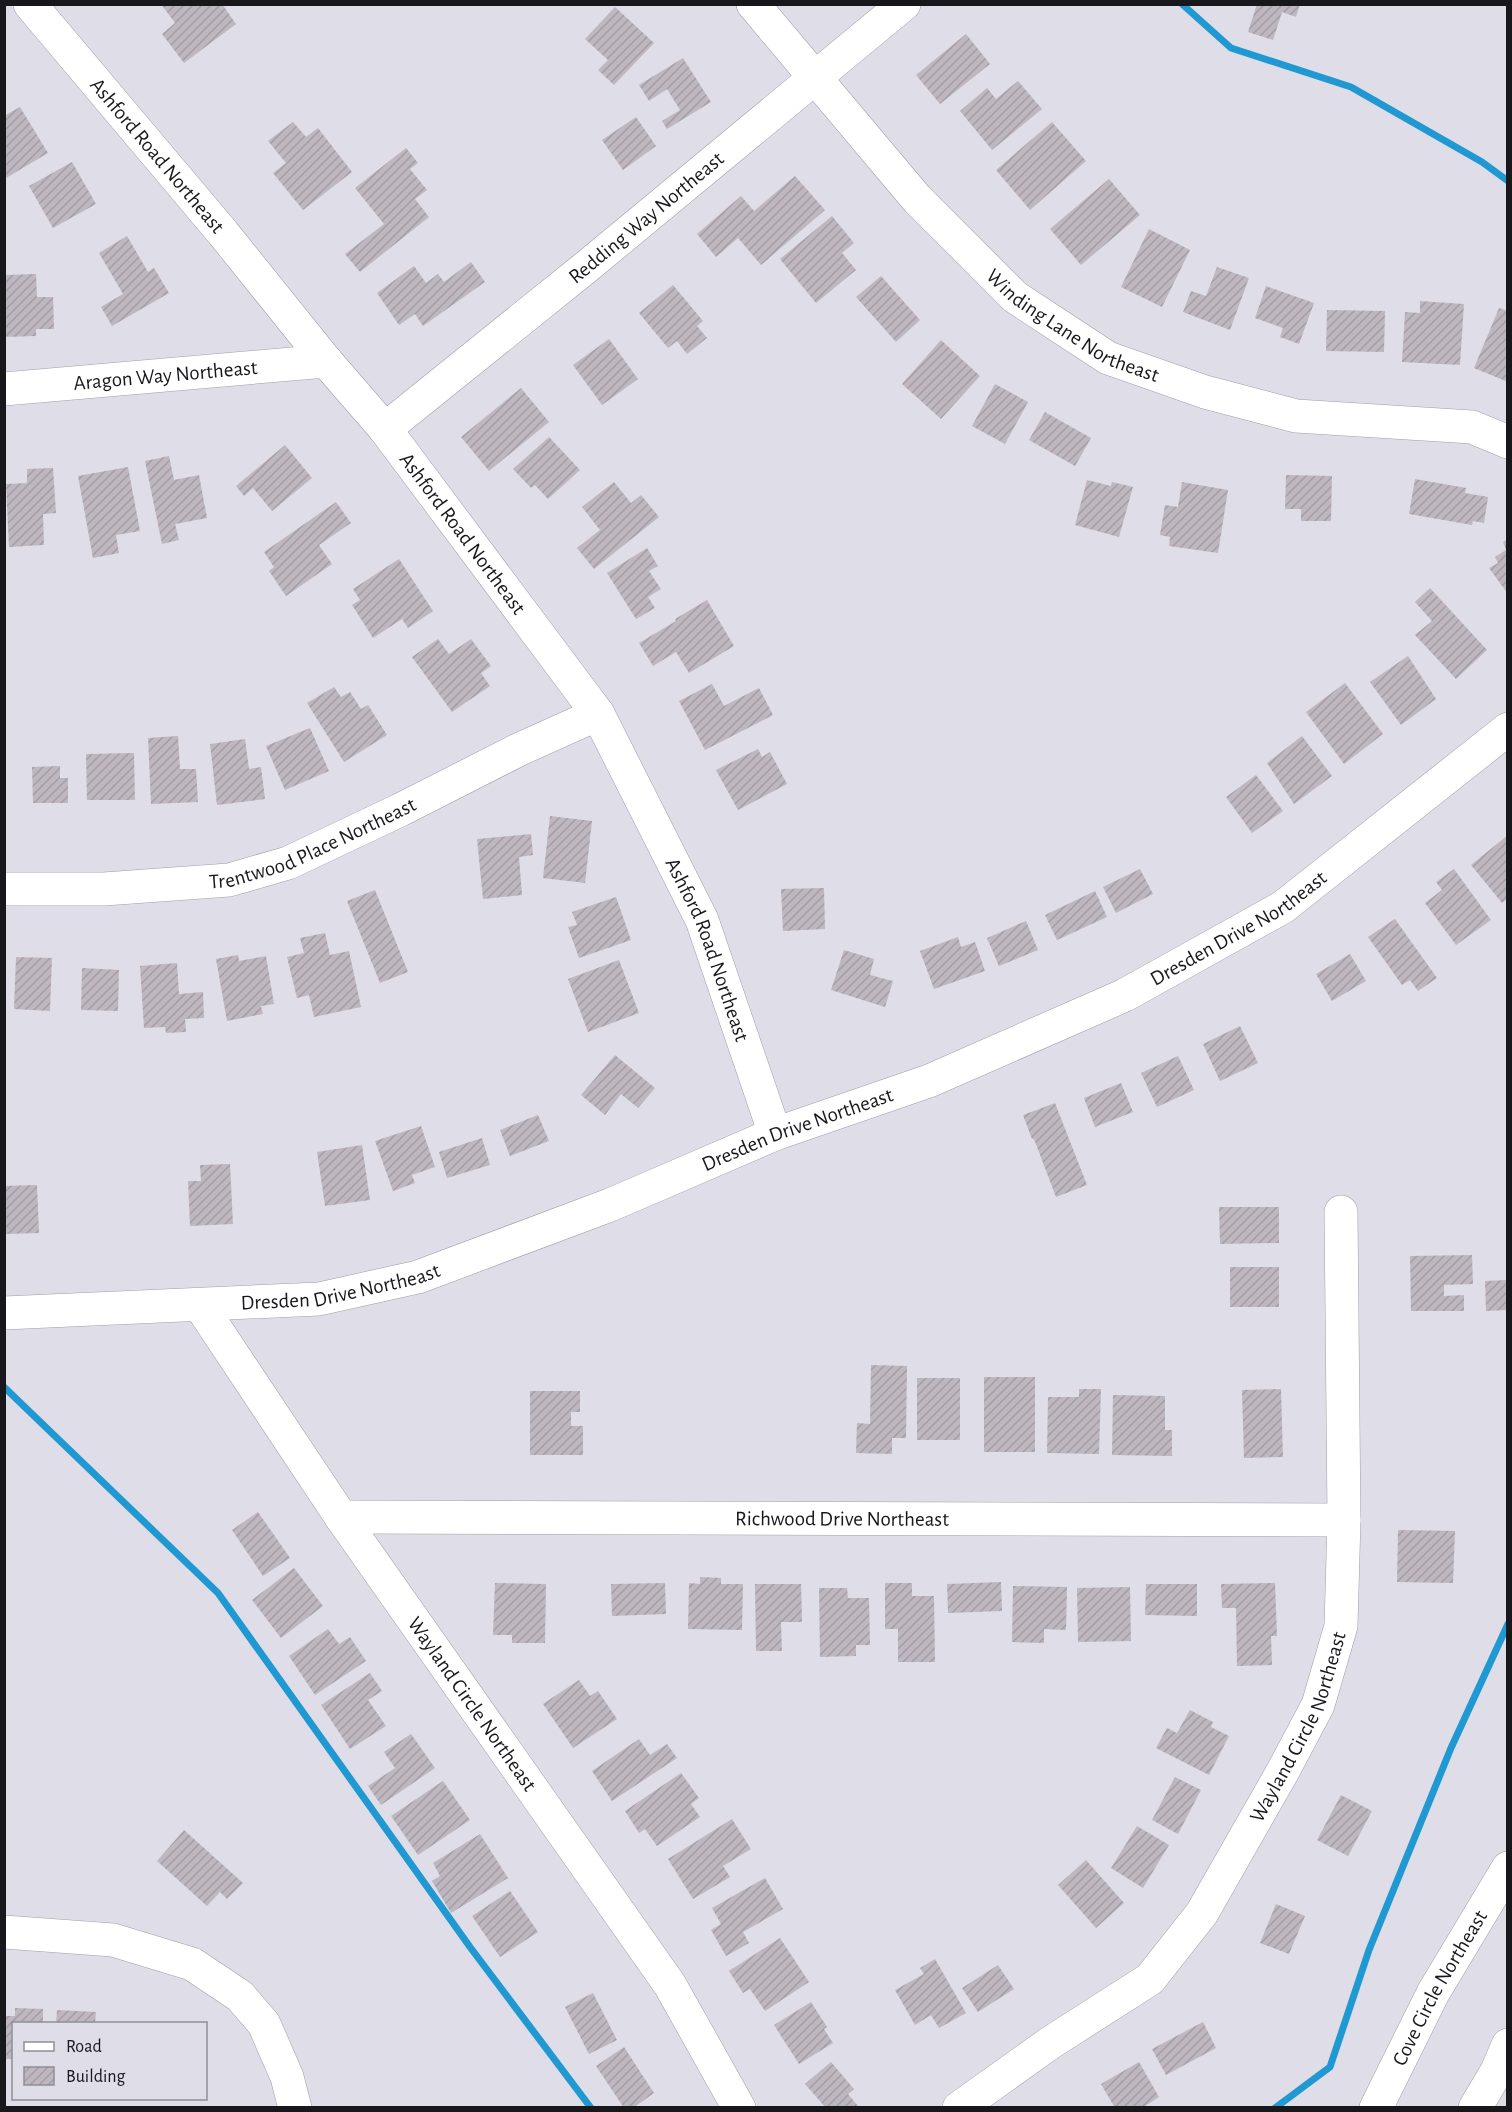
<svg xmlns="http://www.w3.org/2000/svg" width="1512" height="2112" viewBox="0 0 1512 2112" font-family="'Alegreya Sans',sans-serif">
<defs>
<pattern id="building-hatch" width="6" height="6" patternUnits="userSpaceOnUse" patternTransform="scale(1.5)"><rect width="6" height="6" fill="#bfb7bf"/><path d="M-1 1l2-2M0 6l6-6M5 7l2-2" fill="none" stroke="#a39da4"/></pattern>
</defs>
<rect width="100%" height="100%" fill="#dfdde8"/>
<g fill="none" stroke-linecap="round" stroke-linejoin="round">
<path stroke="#2098d1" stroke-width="7" d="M1182 4 1231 48 1351 87 1482 162 1508 181
M4 1387 218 1593 470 1947 591 2108
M1275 2108 1330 2067 1369 1950 1451 1748 1508 1624"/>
</g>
<path fill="url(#building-hatch)" d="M161 4H222L236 24 184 63 162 34 175 23Z
M1257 4H1300L1296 17 1282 12 1273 40 1248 32Z
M615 7 654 43 614 85 598 70 608 60 585 39Z
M966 34 990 64 940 104 916 75Z
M683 58 711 102 667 129 662 121 680 110 667 89 649 101 639 85Z
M1018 81 1042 109 992 150 960 111 987 88 996 99Z
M20 107 48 153 6 178 4 116Z
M636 117 656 146 623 170 602 140Z
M293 122 306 137 318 128 352 172 303 210 273 173 286 163 268 141Z
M1052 122 1086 161 1030 210 996 170Z
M406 148 418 163 410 169 427 190 415 199 429 217 360 272 345 254 384 224 355 188Z
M72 162 96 204 53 228 29 186Z
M795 176 825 210 761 265 738 238 716 257 697 234 741 196 754 211Z
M1109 179 1140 215 1081 265 1050 229Z
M832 216 854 243 842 253 856 270 816 303 780 259Z
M1149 229 1190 250 1162 307 1121 287Z
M127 236 148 272 154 268 169 293 112 326 101 307 123 294 99 253Z
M471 262 485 282 423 326 415 314 399 325 377 293 414 266 426 283 438 274 444 282Z
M1217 267 1249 278 1230 330 1183 312 1191 291 1206 296Z
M36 274 37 297H53L54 329H36V336L4 337V275Z
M881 276 920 320 896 342 856 297Z
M673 285 703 321 697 326 707 338 687 354 677 341 668 348 639 313Z
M1266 286 1314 303 1299 344 1280 337 1283 328 1255 318Z
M1420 301 1464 304 1460 365 1402 362 1405 312 1420 313Z
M1499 308 1508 311V382L1474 368Z
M1327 310 1385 311 1384 352 1326 351Z
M609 339 638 379 602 405 573 365Z
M941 340 980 376 941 419 902 384Z
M995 384 1028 402 1005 444 972 426Z
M521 388 549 422 489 471 461 437Z
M1045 412 1091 438 1075 466 1029 440Z
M549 437 580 470 548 499 535 485 531 488 513 469Z
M285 445 312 478 272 511 253 488 244 496 236 486Z
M169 456 174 480 199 475 207 518 175 524 179 540 162 544 145 461Z
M128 467 140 531 116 535 119 553 93 558 78 476Z
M53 468 56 513 43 514 44 545 9 547 6 484 27 483V469Z
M1286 475 1332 476 1331 521H1301V509H1285Z
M1415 479 1466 488 1465 493 1488 497 1484 523 1473 521 1472 525 1409 514Z
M1087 480 1111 486 1112 482 1133 487 1119 537 1075 525Z
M614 482 631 503 641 495 659 517 594 569 577 548 600 530 582 507Z
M1182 482 1228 490 1218 553 1169 546 1170 537 1160 535 1165 505 1178 507Z
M336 502 351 523 319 545 332 564 286 596 269 571 274 567 264 552Z
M1508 539V594L1489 568 1498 563 1495 557 1506 550 1503 542Z
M647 548 658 566 649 571 661 589 648 597 655 608 636 619 607 573Z
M399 559 433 611 408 628 402 619 373 638 352 605 360 600 353 589Z
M1430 588 1487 650 1456 679 1415 635 1432 621 1415 602Z
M707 600 734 646 689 673 676 652 653 666 639 643 676 621 675 619Z
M438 639 449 654 471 639 491 666 481 673 490 686 452 712 412 657Z
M1408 656 1436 699 1401 725 1370 682Z
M1345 683 1383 734 1344 764 1306 712Z
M712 684 724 706 759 688 773 715 705 750 679 701Z
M334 687 341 697 350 692 361 709 368 705 387 735 344 762 307 703Z
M310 728 329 771 285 790 266 746Z
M178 736 180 769H196L198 802 151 804 148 738Z
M1302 736 1332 776 1294 804 1267 763Z
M245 739 249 769 261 767 265 799 217 805 210 744Z
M758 749 762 757 770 752 787 784 738 810 716 770Z
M134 753 135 800H87L86 754Z
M60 766V778H68V803H33L32 767Z
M1256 775 1283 811 1252 833 1226 797Z
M550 816 592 821 585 883 543 878Z
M531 834 533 855 519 857 522 895 483 899 477 839Z
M1508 835V898L1502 903 1471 865Z
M1140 869 1153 894 1116 913 1103 887Z
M1454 869 1491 920 1456 945 1425 903 1442 890 1436 882Z
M824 888 825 929 783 931 781 889Z
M375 890 408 972 380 983 347 901Z
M1095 891 1107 917 1057 940 1045 915Z
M616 897 631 940 579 958 568 927 577 925 572 912Z
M1395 919 1437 978 1418 991 1410 980 1402 985 1368 937Z
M1026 921 1038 950 999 966 987 938Z
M325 933 330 955 349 951 361 1007 314 1017 309 995 297 998 287 957 304 953 300 938Z
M958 937 961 947 975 942 985 971 934 989 920 951Z
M844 950 874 959 870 975 893 981 885 1007 831 990Z
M1350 954 1366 981 1332 1001 1316 974Z
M238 955 239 961 266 956 274 1004 261 1006 263 1014 227 1021 216 959Z
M16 957 52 958 50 1011 14 1009Z
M619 960 639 1013 588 1032 568 979Z
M177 963 179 994 203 992 204 1018 185 1019 186 1032 166 1033 165 1027 144 1028 140 966Z
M82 968 119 970 118 1011 81 1010Z
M1240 1026 1258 1063 1220 1081 1203 1044Z
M615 1055 655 1088 638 1108 621 1094 605 1115 581 1095Z
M1178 1056 1194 1090 1157 1107 1141 1073Z
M1121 1083 1133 1112 1095 1127 1084 1098Z
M1055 1103 1087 1185 1056 1197 1034 1139H1032L1023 1115Z
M538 1115 549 1141 510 1156 500 1130Z
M421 1126 435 1167 412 1175 415 1183 393 1191 375 1141Z
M482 1138 490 1165 447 1178 439 1152Z
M362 1145 370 1200 325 1206 317 1152Z
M230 1164 233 1224 190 1226 188 1181H201L200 1165Z
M37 1185 39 1233 4 1234V1186Z
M1219 1207H1279V1243L1220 1244Z
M1472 1255 1473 1284 1444 1285V1296L1464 1295V1311H1411L1410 1256Z
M1230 1267H1279V1307H1230Z
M1508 1280V1310L1486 1311 1485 1281Z
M871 1365 907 1366 906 1438H892V1454L856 1453 857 1423 870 1424Z
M984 1377H1035V1452H984Z
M917 1378H960V1440H917Z
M1079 1389H1101L1099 1454 1047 1453 1048 1397H1079Z
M1281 1389 1283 1457 1244 1458 1242 1390Z
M530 1391H580V1412H571V1426H583V1455H530Z
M1113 1395 1165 1396V1430H1172V1456L1112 1455Z
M258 1512 290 1558 263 1576 232 1530Z
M1398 1530 1455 1531 1453 1583 1397 1582Z
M294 1568 323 1606 281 1638 252 1600Z
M700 1577 721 1578V1584H743L742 1630 688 1629 689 1583 700 1584Z
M1001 1582 1002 1611 948 1613 947 1584Z
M495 1583 546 1584 545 1643H512V1635H493Z
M665 1583 666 1614 612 1616 611 1584Z
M885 1583H912V1596H934L935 1662H898V1629H885Z
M1275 1583 1277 1636H1271L1272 1665 1237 1666 1236 1608H1222L1221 1584Z
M755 1584H801L802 1622H781L782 1651H756Z
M1146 1584H1197V1616L1145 1615Z
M1013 1586 1067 1587 1066 1630 1044 1629V1643L1012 1642Z
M1130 1587 1131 1641 1078 1642 1077 1588Z
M819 1588H847L848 1598H869L870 1645H856V1656L820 1657Z
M328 1629 339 1644 350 1637 366 1661 315 1695 289 1656Z
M370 1673 382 1691 368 1700 386 1726 350 1749 321 1705Z
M579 1680 590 1696 598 1691 617 1719 573 1748 543 1704Z
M1190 1710 1213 1722 1211 1727 1229 1736 1209 1775 1156 1748 1167 1728 1177 1733Z
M411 1734 435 1768 381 1805 368 1786 395 1768 384 1752Z
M639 1739 650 1755 667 1744 677 1758 612 1801 592 1771Z
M681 1773 699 1798 691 1804 700 1817 657 1846 645 1829 639 1833 625 1811Z
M1175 1777 1201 1790 1178 1834 1152 1820Z
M443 1781 470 1820 418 1855 391 1816Z
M1341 1795 1372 1811 1348 1856 1317 1840Z
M732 1819 751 1849 723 1866 730 1877 693 1899 668 1859Z
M1137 1826 1169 1845 1143 1888 1111 1868Z
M184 1830 243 1883 227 1899 220 1892 207 1906 157 1861Z
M480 1834 508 1878 451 1913 432 1881 440 1876 433 1863Z
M1086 1860 1124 1903 1096 1928 1058 1885Z
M765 1878 783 1909 743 1932 749 1943 726 1956 711 1930 721 1924 712 1908Z
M510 1891 538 1932 500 1957 472 1916Z
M1276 1904 1305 1916 1289 1954 1260 1943Z
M780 1938 809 1982 765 2011 750 1989 743 1993 729 1971Z
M935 1959 966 2013 939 2028 931 2015 915 2025 895 1990 924 1974 920 1968Z
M998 1965 1014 1989 978 2012 962 1988Z
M593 1993 617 2040 589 2054 565 2007Z
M811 2002 827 2027 824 2029 833 2043 799 2064 774 2025Z
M15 2008 43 2009V2024H14V2059H4V2016H15Z
M57 2010 96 2012 95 2024H56Z
M1203 2022 1216 2048 1166 2075 1152 2049Z
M624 2047 654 2093 633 2108H624L596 2066Z
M831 2062 854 2089 848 2094 858 2106 855 2108H826L805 2084Z
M1139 2062 1159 2097 1142 2108H1115L1101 2084Z"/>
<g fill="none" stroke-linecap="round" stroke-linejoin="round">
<defs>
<g id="minor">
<path id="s1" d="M30 4 223 233 326 361 385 429 598 714 702 920 775 1134"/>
<path id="s2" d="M753 4 917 199 1015 297 1108 358 1205 392 1296 416 1472 427 1508 442"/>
<path id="s3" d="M4 389 326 361"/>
<path id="s4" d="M385 429 585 268 904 4"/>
<path id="s5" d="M4 889H104L229 880 288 863 400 810 520 749 598 714"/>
<path id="s6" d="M200 1305 341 1517 670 1985 739 2108"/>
<path id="s7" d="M4 1313 319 1299 418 1277 610 1205 775 1134 929 1081 1125 995 1283 907 1508 729"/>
<path id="s8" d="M341 1517 1344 1520"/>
<path d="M4 1932 113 1940 192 1964 240 1996 264 2024 287 2077 295 2108"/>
<path id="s9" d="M959 2108 1050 2043 1150 1979 1202 1913 1283 1771 1318 1705 1341 1626 1344 1520 1341 1212"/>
<path id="s10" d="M1376 2108 1433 1993 1508 1868"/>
<path d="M1475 2108 1497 2071 1508 2045"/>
</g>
</defs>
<use href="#minor" stroke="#9f9ea8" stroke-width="34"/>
<use href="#minor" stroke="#fff" stroke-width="33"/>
</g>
<g text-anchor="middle" stroke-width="4.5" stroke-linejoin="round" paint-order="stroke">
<g font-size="21" fill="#18171b" stroke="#dfdde8">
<text dy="7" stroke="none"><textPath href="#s1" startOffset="198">Ashford Road Northeast</textPath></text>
<text dy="7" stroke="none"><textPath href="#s4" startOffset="336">Redding Way Northeast</textPath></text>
<text dy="7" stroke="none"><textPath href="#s2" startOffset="458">Winding Lane Northeast</textPath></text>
<text dy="7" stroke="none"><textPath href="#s3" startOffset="162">Aragon Way Northeast</textPath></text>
<text dy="7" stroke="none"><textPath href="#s1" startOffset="684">Ashford Road Northeast</textPath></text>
<text dy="7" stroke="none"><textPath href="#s5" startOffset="316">Trentwood Place Northeast</textPath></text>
<text dy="7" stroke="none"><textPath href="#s7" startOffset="1310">Dresden Drive Northeast</textPath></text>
<text dy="7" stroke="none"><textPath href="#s1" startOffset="1170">Ashford Road Northeast</textPath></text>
<text dy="7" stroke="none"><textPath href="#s7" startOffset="824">Dresden Drive Northeast</textPath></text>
<text dy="7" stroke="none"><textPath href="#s7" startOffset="338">Dresden Drive Northeast</textPath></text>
<text dy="7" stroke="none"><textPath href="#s8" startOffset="501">Richwood Drive Northeast</textPath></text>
<text dy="7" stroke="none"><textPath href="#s6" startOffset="483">Wayland Circle Northeast</textPath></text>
<text dy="7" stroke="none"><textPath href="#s9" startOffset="525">Wayland Circle Northeast</textPath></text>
<text dy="7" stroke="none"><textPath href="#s10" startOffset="136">Cove Circle Northeast</textPath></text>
</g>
</g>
<rect width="1512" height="2112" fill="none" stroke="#18171b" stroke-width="12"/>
<rect x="12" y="2022" width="195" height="78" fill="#dfdde8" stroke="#8f8e96" stroke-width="1.5"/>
<rect x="24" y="2042" width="30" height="9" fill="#ffffff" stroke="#8f8e96" stroke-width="1.5"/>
<text x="66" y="2052" font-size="18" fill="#18171b">Road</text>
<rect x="24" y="2067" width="30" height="18" fill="url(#building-hatch)" stroke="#8f8e96" stroke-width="1.5"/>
<text x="66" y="2082" font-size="18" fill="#18171b">Building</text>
</svg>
